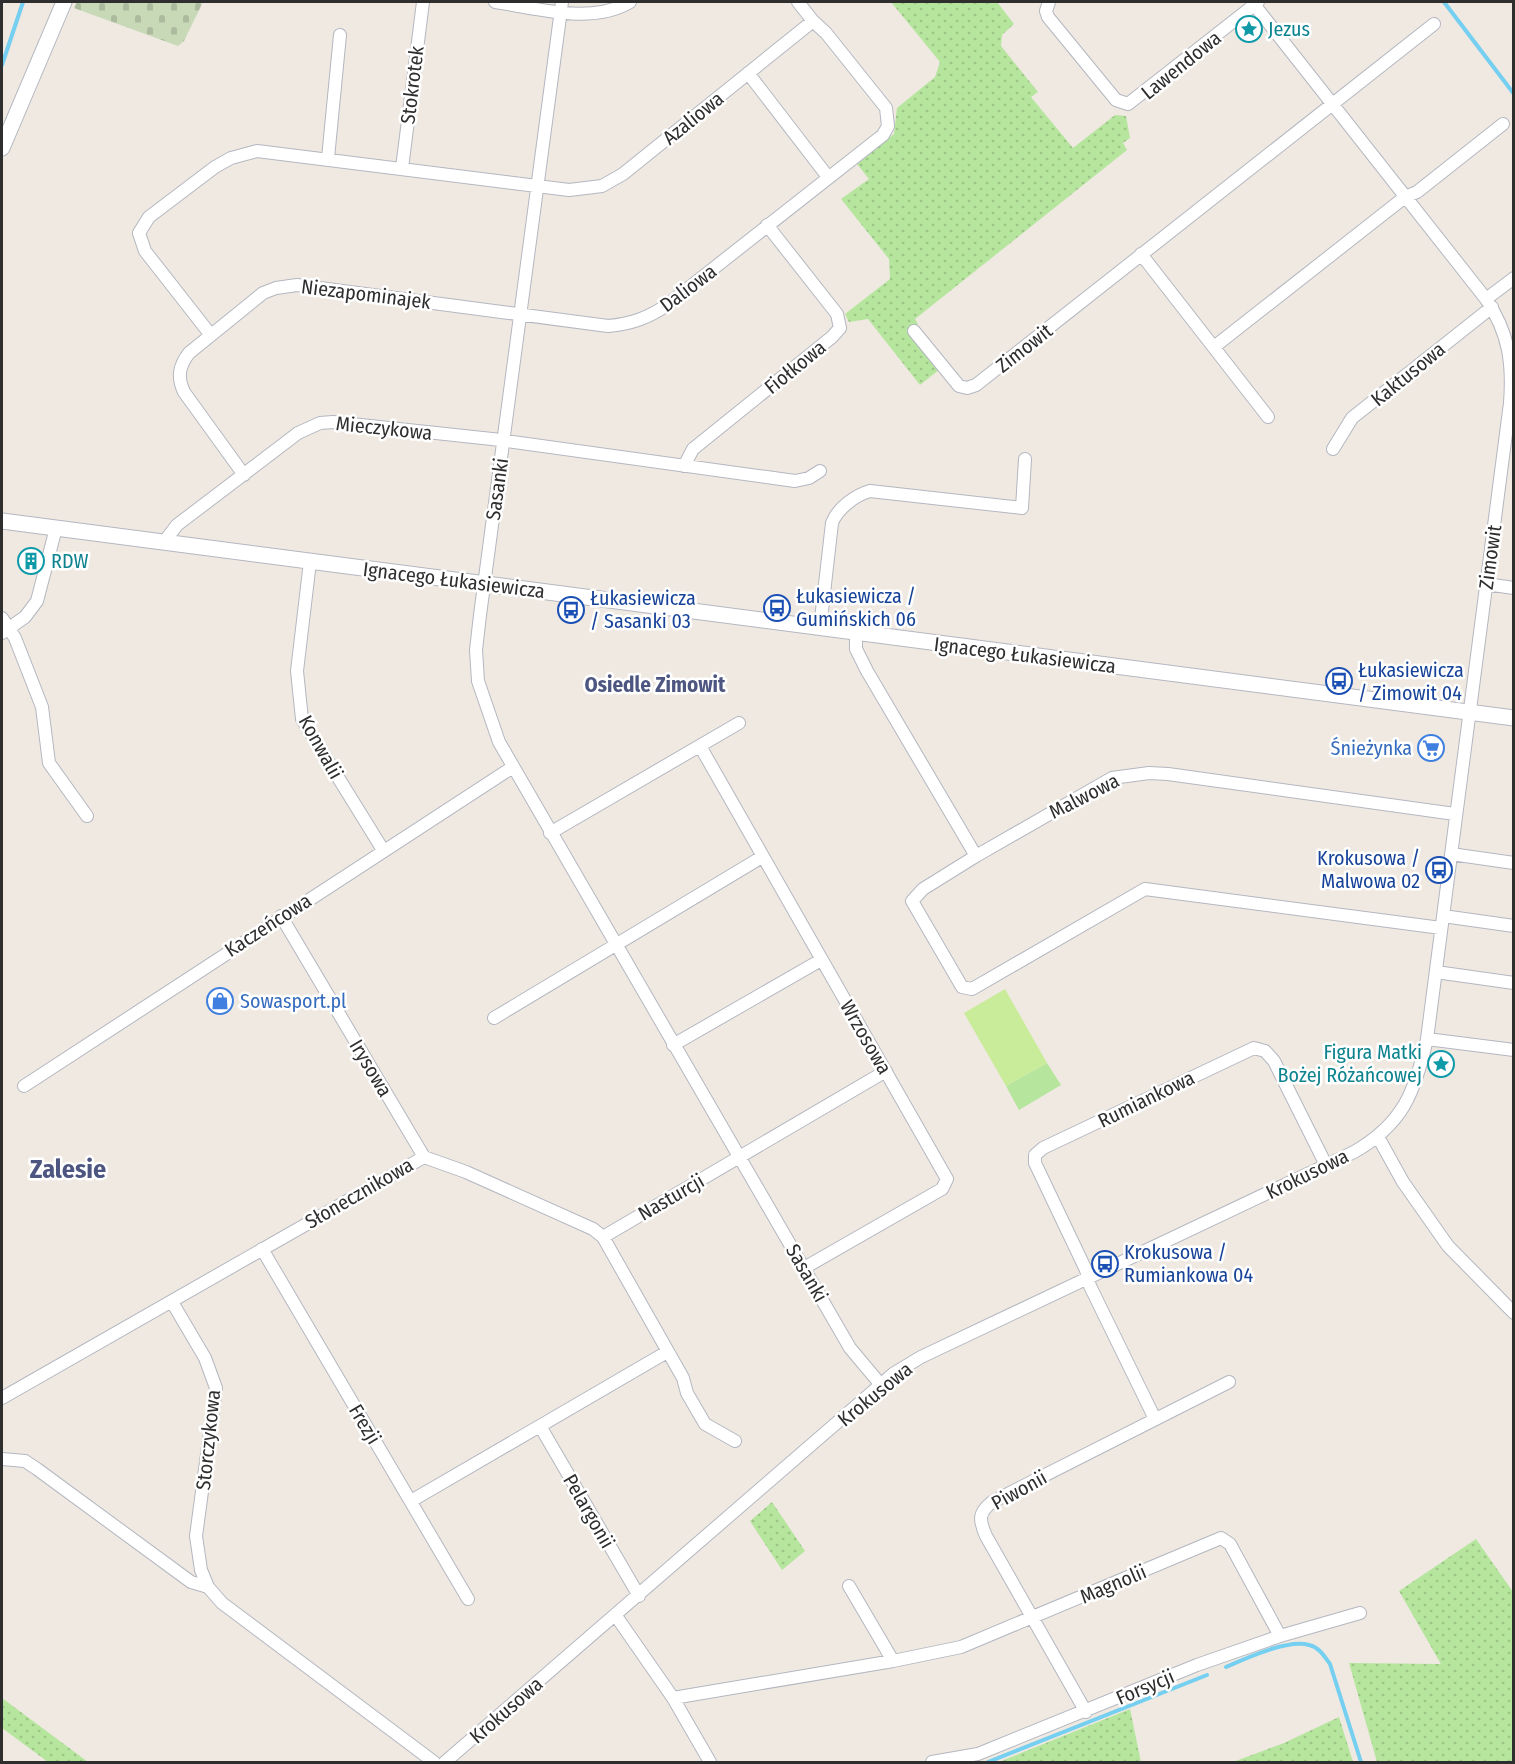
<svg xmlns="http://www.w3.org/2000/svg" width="1515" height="1764" viewBox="0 0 1515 1764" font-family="'Fira Sans Condensed',sans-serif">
<defs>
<pattern id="grass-dots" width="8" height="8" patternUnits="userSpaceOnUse" patternTransform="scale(1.5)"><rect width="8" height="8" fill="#b6e59e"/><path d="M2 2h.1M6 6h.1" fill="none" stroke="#9dc588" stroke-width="1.8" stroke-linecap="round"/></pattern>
<pattern id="cemetery-stones" width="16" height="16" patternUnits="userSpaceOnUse" patternTransform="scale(1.5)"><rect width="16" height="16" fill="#c8d9b8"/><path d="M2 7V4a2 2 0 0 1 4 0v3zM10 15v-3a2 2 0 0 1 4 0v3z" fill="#acbb9e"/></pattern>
</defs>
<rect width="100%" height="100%" fill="#efe9e1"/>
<path fill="url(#grass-dots)" d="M891 2H997L1014 24 1002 35 1001 46 1038 92 1031 97 1073 148 1115 115 1126 116 1130 138 1123 143 1127 150 915 319 918 324 910 330 940 369 920 385 868 319 849 322 845 314 890 279 889 259 841 199 869 179 857 164 894 134 897 108 935 77 940 62Z
M772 1502 805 1551 782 1570 750 1521Z
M1476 1539 1513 1592V1762H1377L1349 1663 1441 1664 1399 1591Z
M2 1698 88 1762H48L2 1728Z
M1130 1709 1141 1762H999Z
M1339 1717 1353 1762H1233L1284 1743Z"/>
<path fill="url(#cemetery-stones)" d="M77 2H203L184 41 178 46 74 8Z"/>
<path fill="#b6e59e" d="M1047 1063 1061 1085 1019 1110 1006 1086Z"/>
<path fill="#c9ec9a" d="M1005 989 1047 1063 1006 1086 964 1013Z"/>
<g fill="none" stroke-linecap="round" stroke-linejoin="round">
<path stroke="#75cff0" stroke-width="4" d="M1444 2 1514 94
M2 65 23 2
M1226 1667C1246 1658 1288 1639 1309 1645 1319 1647 1324 1656 1330 1664L1361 1762
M988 1762 1207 1675"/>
<defs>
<path id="minor" d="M495 2C537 8 591 25 630 2
M562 2 480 615 476 650 478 681 499 742 850 1348 881 1385
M1049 2 1046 11 1048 17 1116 100 1128 104 1258 2
M748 73 828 177
M328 158 340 35
M402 168 423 2
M1141 254 1268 417
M1486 299 1514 278
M914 331 959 386 967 388 976 385 1434 24
M210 334 145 251 139 233 149 217 215 167 231 158 257 151 569 190 602 186 623 174 813 21 798 2
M1214 347 1405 197 1417 192 1503 124
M1333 449 1352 418 1492 307
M684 466 693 449 832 337 840 328 837 314 767 225
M244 475 184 392C177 377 179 366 189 353L263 293 276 288 297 285 608 326C631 324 648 318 667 305L883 135 888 126 886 108 826 33 813 21
M164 542 177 525 298 433 320 423 333 422 492 439 795 481 809 478 820 471
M310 562 297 671 302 719 383 850
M1486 584 1514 588
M2 618 15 638 42 707 49 763 87 816
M820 628 832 523C837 509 855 495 870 491L1022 508 1025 459
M2 633 25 617 37 601 56 528
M856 633V649L867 671 976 856 1112 778 1149 773 1168 774 1455 814
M700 746 947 1179 942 1189 804 1268
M550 833 739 723
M1451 854 1514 863
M976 856 923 889 912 901 962 987 972 989 1145 889 1441 928
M281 916 424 1157
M1443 916 1514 926
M1436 972 1514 983
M494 1018 762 857
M1427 1039 1514 1050
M673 1045 821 960
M24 1086 513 767
M1378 1137 1403 1182 1448 1246 1514 1313
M603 1237 886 1071
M262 1249 468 1599
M172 1302 205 1358 216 1388 196 1536 201 1570 208 1587 222 1603 434 1762
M2 1398 424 1157 466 1172 593 1229 603 1237 683 1378 687 1393 705 1424 735 1441
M1155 1419 1090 1286 1086 1270 1035 1163V1155L1043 1148 1254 1048 1265 1051 1274 1061 1326 1165
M540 1426 639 1596
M2 1459 25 1461 37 1469 191 1582 208 1587
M411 1501 667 1352
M849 1586 893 1661
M616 1616 673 1698 710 1762
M673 1698 893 1661 961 1647 1221 1538 1230 1544 1280 1636
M1086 1712 986 1536C979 1520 978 1513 992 1502L1229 1382
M445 1762 893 1374 921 1357 1354 1152C1403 1124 1415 1092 1427 1039L1510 403C1513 363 1509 333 1486 299L1252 2
M932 1762 978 1754 1197 1665 1280 1636 1360 1613"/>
<path id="tertiary" d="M2 148 64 2
M2 521 1514 718"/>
</defs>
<use href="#minor" stroke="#b4b7c1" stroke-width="14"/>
<use href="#tertiary" stroke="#b4b7c1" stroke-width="17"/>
<use href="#minor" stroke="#fff" stroke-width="12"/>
<use href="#tertiary" stroke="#fff" stroke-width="15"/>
</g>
<defs>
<symbol id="sight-ring" viewBox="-11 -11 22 22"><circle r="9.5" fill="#fff" stroke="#0f9aa8" stroke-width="1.5"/><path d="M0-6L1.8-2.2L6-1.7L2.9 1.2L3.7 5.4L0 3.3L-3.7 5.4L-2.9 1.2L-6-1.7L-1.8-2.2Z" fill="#0f9aa8"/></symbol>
<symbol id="building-ring" viewBox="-11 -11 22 22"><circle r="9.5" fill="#fff" stroke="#0f9aa8" stroke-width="1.5"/><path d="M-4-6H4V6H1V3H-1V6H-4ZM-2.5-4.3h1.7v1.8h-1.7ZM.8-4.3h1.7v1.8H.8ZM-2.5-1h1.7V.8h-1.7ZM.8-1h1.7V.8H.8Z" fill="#0f9aa8"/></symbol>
<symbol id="bus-ring" viewBox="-11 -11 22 22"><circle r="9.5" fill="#fff" stroke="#1a4fb4" stroke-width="1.5"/><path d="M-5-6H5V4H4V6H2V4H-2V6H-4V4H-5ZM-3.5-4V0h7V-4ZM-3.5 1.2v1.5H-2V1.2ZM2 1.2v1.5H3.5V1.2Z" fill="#1a4fb4"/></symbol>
<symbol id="supermarket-ring" viewBox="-11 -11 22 22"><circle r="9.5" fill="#fff" stroke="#3f7fe0" stroke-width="1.5"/><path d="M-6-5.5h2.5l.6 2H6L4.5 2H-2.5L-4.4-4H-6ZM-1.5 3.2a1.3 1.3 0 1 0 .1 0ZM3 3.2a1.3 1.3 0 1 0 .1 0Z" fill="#3f7fe0"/></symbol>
<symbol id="shop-ring" viewBox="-11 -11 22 22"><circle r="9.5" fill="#fff" stroke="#3f7fe0" stroke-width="1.5"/><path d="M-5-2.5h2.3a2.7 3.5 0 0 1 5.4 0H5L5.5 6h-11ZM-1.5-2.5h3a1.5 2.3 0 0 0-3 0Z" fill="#3f7fe0"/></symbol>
</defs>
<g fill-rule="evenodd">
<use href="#sight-ring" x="1234" y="14" width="30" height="30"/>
<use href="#building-ring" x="16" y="546" width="30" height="30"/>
<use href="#bus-ring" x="762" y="593" width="30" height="30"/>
<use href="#bus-ring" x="556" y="595" width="30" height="30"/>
<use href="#bus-ring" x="1324" y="666" width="30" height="30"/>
<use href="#supermarket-ring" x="1416" y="733" width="30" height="30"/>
<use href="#bus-ring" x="1424" y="855" width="30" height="30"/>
<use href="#shop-ring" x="205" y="986" width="30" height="30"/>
<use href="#sight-ring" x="1426" y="1049" width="30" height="30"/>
<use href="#bus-ring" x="1090" y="1249" width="30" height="30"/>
</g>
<g text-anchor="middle" stroke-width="5" stroke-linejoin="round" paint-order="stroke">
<g font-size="20" fill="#0d838f" stroke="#fff" text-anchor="start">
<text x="1268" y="36">Jezus</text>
<text x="51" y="568">RDW</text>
<text x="1422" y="1059" text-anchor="end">Figura Matki<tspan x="1422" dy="23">Bożej Różańcowej</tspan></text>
</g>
<g font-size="20" fill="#2e2e2e" stroke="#fff">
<text transform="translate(1181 65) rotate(-39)" y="7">Lawendowa</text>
<text transform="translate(412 85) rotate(-83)" y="7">Stokrotek</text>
<text transform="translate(693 118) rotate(-39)" y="7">Azaliowa</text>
<text transform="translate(688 288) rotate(-37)" y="7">Daliowa</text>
<text transform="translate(366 294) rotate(7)" y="7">Niezapominajek</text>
<text transform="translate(1024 348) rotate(-38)" y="7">Zimowit</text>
<text transform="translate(795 367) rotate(-39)" y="7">Fiołkowa</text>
<text transform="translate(1408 374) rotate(-39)" y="7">Kaktusowa</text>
<text transform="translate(384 428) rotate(6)" y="7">Mieczykowa</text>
<text transform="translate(497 489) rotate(-82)" y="7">Sasanki</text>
<text transform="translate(1490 557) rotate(-82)" y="7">Zimowit</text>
<text transform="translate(454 580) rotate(7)" y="7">Ignacego Łukasiewicza</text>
<text transform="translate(1025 655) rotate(7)" y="7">Ignacego Łukasiewicza</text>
<text transform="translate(321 747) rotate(61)" y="7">Konwalii</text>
<text transform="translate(1084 796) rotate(-27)" y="7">Malwowa</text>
<text transform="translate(268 925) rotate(-33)" y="7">Kaczeńcowa</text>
<text transform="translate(866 1037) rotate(60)" y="7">Wrzosowa</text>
<text transform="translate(371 1068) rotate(59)" y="7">Irysowa</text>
<text transform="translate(1146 1099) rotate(-26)" y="7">Rumiankowa</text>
<text transform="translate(1307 1174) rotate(-26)" y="7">Krokusowa</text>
<text transform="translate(359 1193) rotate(-30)" y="7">Słonecznikowa</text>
<text transform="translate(671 1197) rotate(-30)" y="7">Nasturcji</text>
<text transform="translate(807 1273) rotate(60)" y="7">Sasanki</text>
<text transform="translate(875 1394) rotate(-39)" y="7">Krokusowa</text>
<text transform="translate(365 1424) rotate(59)" y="7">Frezji</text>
<text transform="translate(208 1440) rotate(-84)" y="7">Storczykowa</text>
<text transform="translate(1019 1490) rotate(-29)" y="7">Piwonii</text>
<text transform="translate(589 1511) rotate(60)" y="7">Pelargonii</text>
<text transform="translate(1113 1584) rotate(-23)" y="7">Magnolii</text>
<text transform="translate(1145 1687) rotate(-23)" y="7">Forsycji</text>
<text transform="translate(506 1710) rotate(-41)" y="7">Krokusowa</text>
</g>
<g font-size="20" fill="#164399" stroke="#fff" text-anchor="start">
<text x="796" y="603">Łukasiewicza /<tspan x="796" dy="23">Gumińskich 06</tspan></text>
<text x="590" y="605">Łukasiewicza<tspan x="590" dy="23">/ Sasanki 03</tspan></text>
<text x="1358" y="677">Łukasiewicza<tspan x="1358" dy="23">/ Zimowit 04</tspan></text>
<text x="1420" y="865" text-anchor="end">Krokusowa /<tspan x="1420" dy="23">Malwowa 02</tspan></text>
<text x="1124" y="1259">Krokusowa /<tspan x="1124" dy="23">Rumiankowa 04</tspan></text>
</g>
<g font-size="20" fill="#366cbe" stroke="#fff" text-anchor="end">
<text x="1412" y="755">Śnieżynka</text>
<text x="240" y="1008" text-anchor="start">Sowasport.pl</text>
</g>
<g font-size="21" font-weight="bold" fill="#4d5680" stroke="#fff">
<text x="655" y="692">Osiedle Zimowit</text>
</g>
<g font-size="26" font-weight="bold" fill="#4d5680" stroke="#fff">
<text x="68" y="1178">Zalesie</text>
</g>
</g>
<rect width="1515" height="1764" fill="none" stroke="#2e2e2e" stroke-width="6"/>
</svg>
